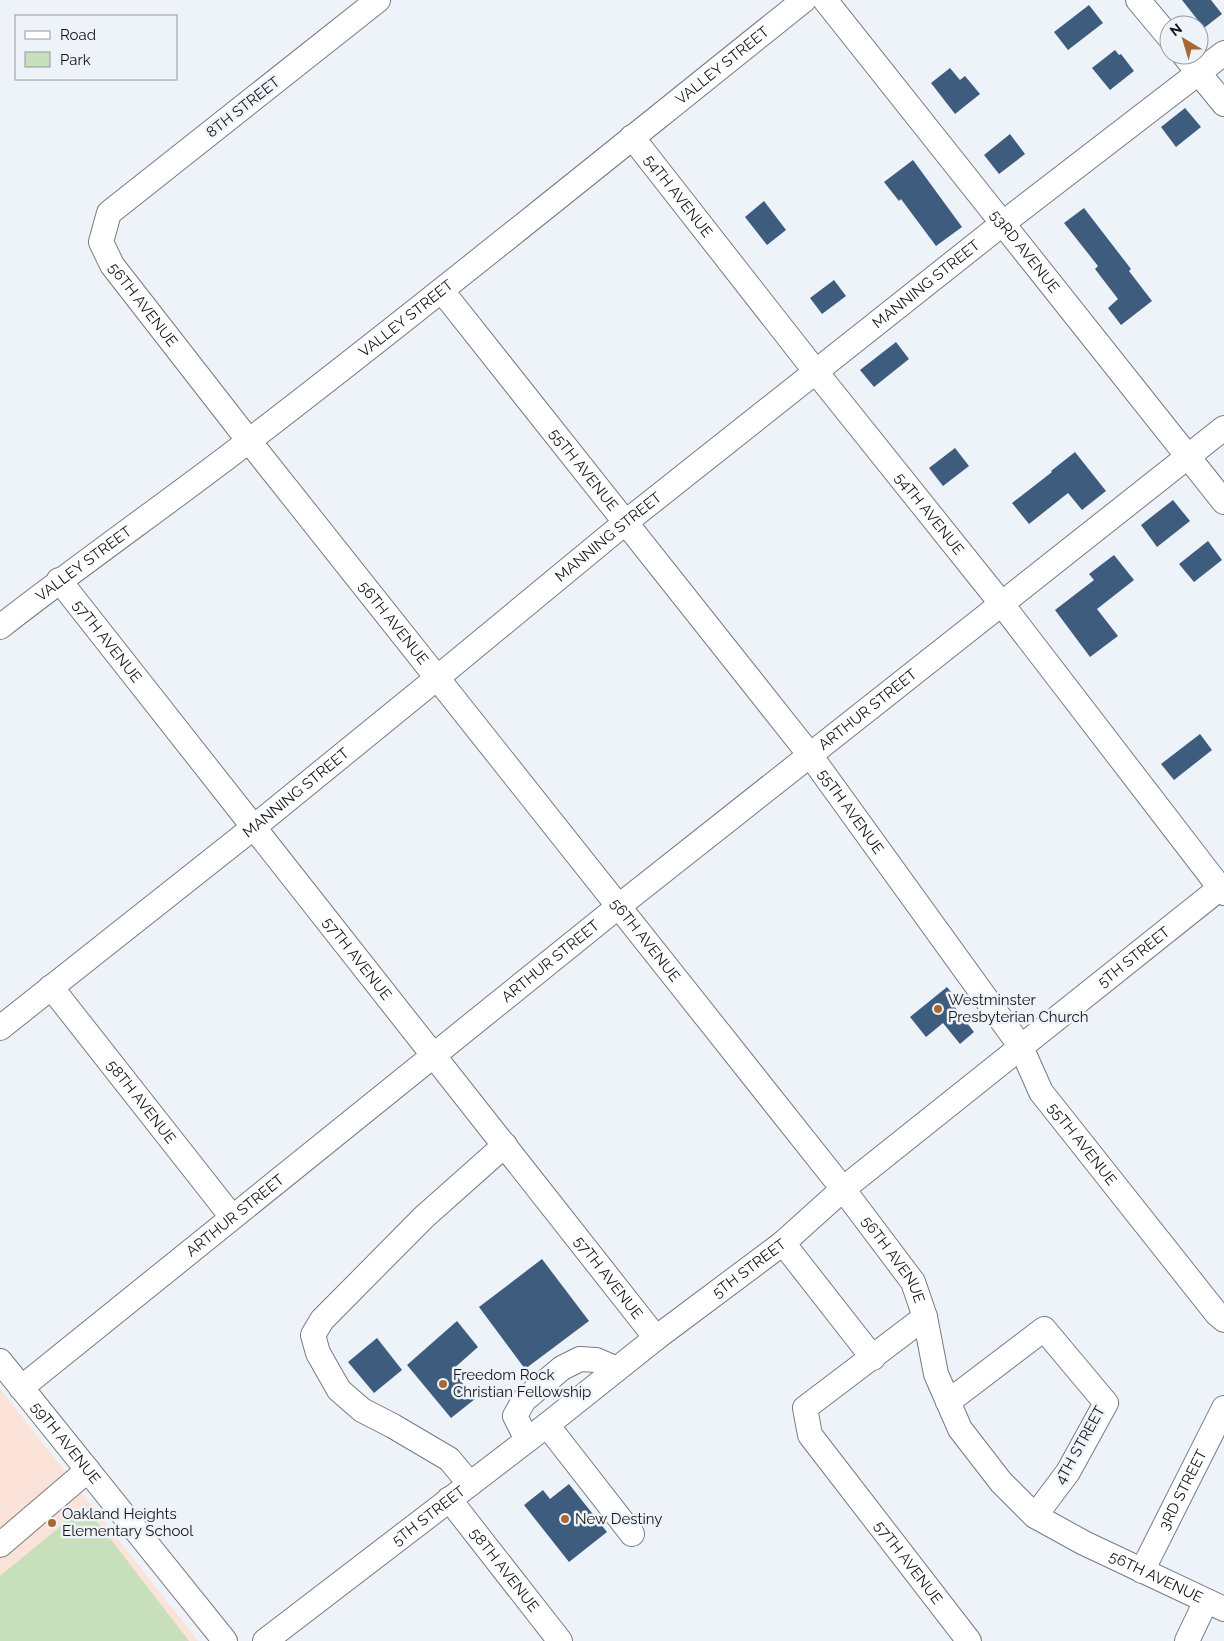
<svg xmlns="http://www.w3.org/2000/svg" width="1224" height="1641" viewBox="0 0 1224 1641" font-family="Raleway,sans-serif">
<rect width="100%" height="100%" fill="#eef3f9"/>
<path fill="#fbe3d9" d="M0 1389 12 1404 198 1641H0Z"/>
<path fill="#c7dfbb" d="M85 1506 189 1641H0V1576Z"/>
<path fill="#3e5c7e" d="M1182 0H1211L1222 14 1204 28Z
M1089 5 1103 23 1068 50 1054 32Z
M1115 50 1119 55 1121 54 1134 71 1110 90 1092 68Z
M950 68 960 80 965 76 980 94 955 114 931 83Z
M1185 108 1201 127 1176 147 1161 127Z
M1010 134 1025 154 999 174 984 155Z
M913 160 962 227 936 246 901 199 899 201 884 182Z
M764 201 786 230 767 245 745 217Z
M1084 208 1131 269 1129 271 1152 301 1121 325 1108 308 1118 299 1095 269 1098 266 1064 223Z
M834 280 846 296 822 314 810 298Z
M896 342 909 359 874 387 860 370Z
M955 448 969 466 943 486 929 468Z
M1075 452 1106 491 1082 510 1068 493 1029 524 1012 503 1052 472 1051 471Z
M1173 500 1190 521 1157 547 1141 525Z
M1208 541 1222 560 1194 582 1179 564Z
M1114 555 1134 580 1097 609 1118 636 1090 657 1055 610 1094 580 1089 574Z
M1200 734 1212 750 1174 780 1161 764Z
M947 987 955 997 950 1001 974 1032 960 1044 943 1023 926 1037 910 1017Z
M542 1259 589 1321 525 1369 479 1307Z
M457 1321 478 1347 452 1370 475 1399 451 1418 407 1365Z
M377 1338 402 1370 374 1393 348 1362Z
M569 1484 607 1532 569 1562 524 1505 543 1490 550 1499Z"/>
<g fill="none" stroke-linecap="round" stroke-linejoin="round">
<defs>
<g id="minor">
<path id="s1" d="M378 0 109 213 101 242 112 265 249 441 843 1189 913 1282 925 1317 936 1374 960 1429 1001 1482 1035 1516 1084 1543 1224 1609"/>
<path id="s2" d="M825 0 1224 502"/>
<path d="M1138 0 1169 37"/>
<path d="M1184 55 1224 104"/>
<path id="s3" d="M632 137 816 372 1001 603 1224 893"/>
<path id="s4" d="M442 291 810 755 1021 1047 1041 1092 1217 1314 1224 1320"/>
<path id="s5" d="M59 580 656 1338"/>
<path id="s6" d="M0 627C82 563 168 503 250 440 438 296 620 147 804 0"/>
<path id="s7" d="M51 987 232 1217"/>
<path id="s8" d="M0 1028 254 827 437 678 626 522 1002 224 1224 53"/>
<path d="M783 1243 873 1358"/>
<path id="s9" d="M925 1317 805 1408 810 1435 969 1641"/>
<path id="s10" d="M0 1361 225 1641"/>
<path id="s11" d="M21 1388 619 906 1224 428"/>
<path d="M948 1402 1044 1329 1106 1403 1068 1472 1035 1516"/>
<path d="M547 1425 632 1534"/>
<path d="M527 1440 515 1416 524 1400 562 1368 580 1359 596 1360 617 1369"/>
<path d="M470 1484 449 1459 393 1426 362 1410 339 1390 318 1353 313 1335 322 1320 424 1217 505 1145"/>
<path id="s12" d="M449 1499 560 1641"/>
<path d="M0 1545 88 1470"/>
<path id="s13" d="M1142 1571 1224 1408"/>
<path id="s14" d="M265 1641 547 1425 656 1338 783 1243 843 1189 1224 885"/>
<path d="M1187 1641 1206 1601"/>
</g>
</defs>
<use href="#minor" stroke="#777b81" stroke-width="26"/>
<use href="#minor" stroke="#fff" stroke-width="24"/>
</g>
<g fill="#a96733" stroke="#eef3f9" stroke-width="2">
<circle cx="938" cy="1009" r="5"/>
<circle cx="443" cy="1384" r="5"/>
<circle cx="565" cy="1519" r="5"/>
<circle cx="52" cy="1523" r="5"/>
</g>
<g text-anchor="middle" stroke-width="5" stroke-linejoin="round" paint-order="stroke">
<g font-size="15" fill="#131517" stroke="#eef3f9">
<text dy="5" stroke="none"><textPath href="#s6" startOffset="915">VALLEY STREET</textPath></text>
<text transform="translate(243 107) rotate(-38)" y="5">8TH STREET</text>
<text dy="5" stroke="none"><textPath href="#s3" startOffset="75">54TH AVENUE</textPath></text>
<text dy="5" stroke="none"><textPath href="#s2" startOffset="321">53RD AVENUE</textPath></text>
<text dy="5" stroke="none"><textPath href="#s8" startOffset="1188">MANNING STREET</textPath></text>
<text dy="5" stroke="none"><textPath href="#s1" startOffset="449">56TH AVENUE</textPath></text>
<text dy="5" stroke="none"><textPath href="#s6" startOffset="510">VALLEY STREET</textPath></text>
<text dy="5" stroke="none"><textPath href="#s4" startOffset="228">55TH AVENUE</textPath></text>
<text dy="5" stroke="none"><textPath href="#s3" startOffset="480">54TH AVENUE</textPath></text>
<text dy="5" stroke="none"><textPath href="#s8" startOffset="782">MANNING STREET</textPath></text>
<text dy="5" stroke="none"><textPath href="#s6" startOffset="105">VALLEY STREET</textPath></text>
<text dy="5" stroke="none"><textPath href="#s1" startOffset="854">56TH AVENUE</textPath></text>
<text dy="5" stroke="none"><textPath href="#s5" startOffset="78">57TH AVENUE</textPath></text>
<text dy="5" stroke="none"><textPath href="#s11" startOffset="1085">ARTHUR STREET</textPath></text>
<text dy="5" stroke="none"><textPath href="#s8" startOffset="378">MANNING STREET</textPath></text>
<text dy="5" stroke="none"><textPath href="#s4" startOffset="662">55TH AVENUE</textPath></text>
<text dy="5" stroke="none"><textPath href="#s1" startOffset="1259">56TH AVENUE</textPath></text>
<text dy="5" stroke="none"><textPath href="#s14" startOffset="1106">5TH STREET</textPath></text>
<text dy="5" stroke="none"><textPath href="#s5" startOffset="482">57TH AVENUE</textPath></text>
<text dy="5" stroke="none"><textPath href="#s11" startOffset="680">ARTHUR STREET</textPath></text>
<text dy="5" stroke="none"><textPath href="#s7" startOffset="146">58TH AVENUE</textPath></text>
<text dy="5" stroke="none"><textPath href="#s4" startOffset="1068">55TH AVENUE</textPath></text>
<text dy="5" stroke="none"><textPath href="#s11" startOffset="275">ARTHUR STREET</textPath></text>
<text dy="5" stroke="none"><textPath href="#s1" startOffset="1664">56TH AVENUE</textPath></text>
<text dy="5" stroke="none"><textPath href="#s14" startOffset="611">5TH STREET</textPath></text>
<text dy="5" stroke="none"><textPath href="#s5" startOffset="888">57TH AVENUE</textPath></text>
<text dy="5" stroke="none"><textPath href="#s10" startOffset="105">59TH AVENUE</textPath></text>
<text transform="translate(1080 1445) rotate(-61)" y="5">4TH STREET</text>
<text dy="5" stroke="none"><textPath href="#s13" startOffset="91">3RD STREET</textPath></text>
<text dy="5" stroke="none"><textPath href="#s14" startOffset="206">5TH STREET</textPath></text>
<text dy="5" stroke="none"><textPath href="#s9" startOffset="339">57TH AVENUE</textPath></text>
<text dy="5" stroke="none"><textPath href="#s12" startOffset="90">58TH AVENUE</textPath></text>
<text dy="5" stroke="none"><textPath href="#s1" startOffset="2099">56TH AVENUE</textPath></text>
</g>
<g font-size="15" fill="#131517" stroke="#eef3f9" text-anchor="start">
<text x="948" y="1005">Westminster<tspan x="948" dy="17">Presbyterian Church</tspan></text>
<text x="453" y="1380">Freedom Rock<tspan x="453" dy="17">Christian Fellowship</tspan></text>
<text x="62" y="1519">Oakland Heights<tspan x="62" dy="17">Elementary School</tspan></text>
<text x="575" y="1524">New Destiny</text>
</g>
</g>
<rect x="15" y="15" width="162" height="65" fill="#eef3f9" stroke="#969a9f"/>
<rect x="25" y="31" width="25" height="8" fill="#ffffff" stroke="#969a9f"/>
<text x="60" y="40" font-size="15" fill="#131517">Road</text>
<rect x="25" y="52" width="25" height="15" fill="#c7dfbb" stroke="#969a9f"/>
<text x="60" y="65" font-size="15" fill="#131517">Park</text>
<g transform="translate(1184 40) rotate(322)"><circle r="24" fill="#eef3f9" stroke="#969a9f"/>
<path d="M0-4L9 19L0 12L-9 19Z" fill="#a96733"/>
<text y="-8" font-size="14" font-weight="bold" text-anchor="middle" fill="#131517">N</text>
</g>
</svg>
